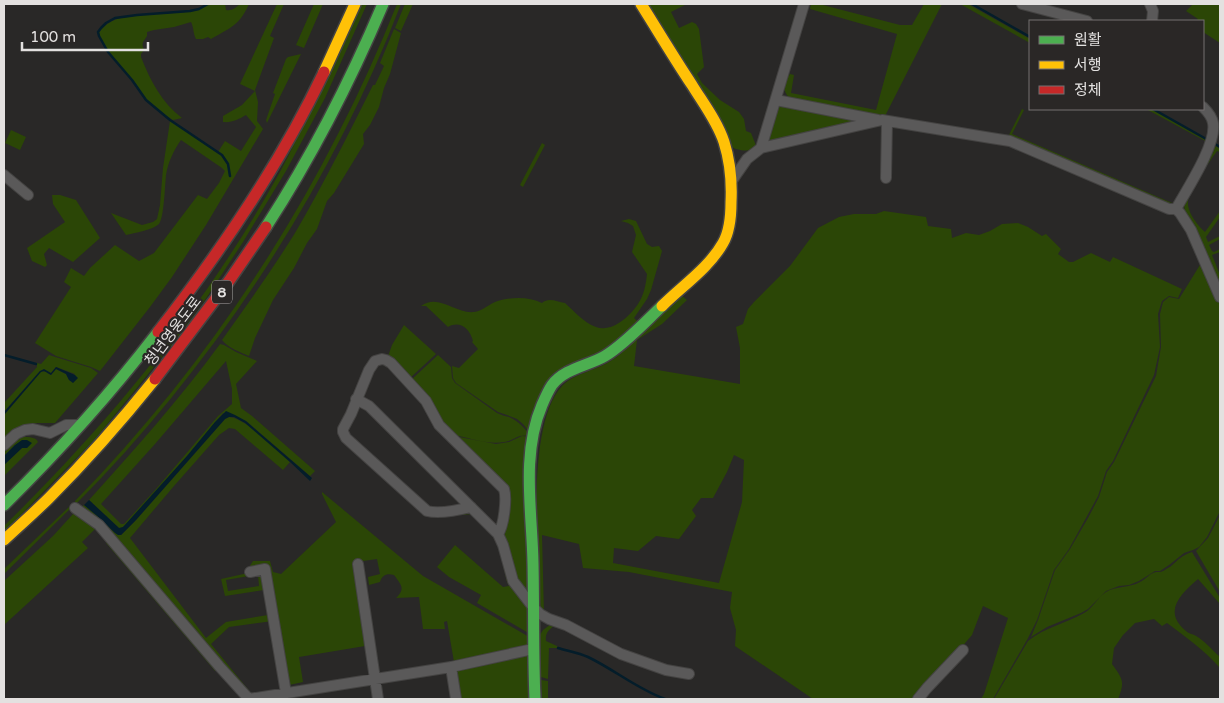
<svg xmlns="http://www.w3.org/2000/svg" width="1224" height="703" viewBox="0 0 1224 703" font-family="'Varela Round','Noto Sans KR',sans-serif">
<rect width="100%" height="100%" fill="#292827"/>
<path fill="#2b4606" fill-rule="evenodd" d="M209 4H225L226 10C232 11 235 8 240 4H249C240 25 230 28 211 39L208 37 203 39H196C193 34 194 28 191 22L174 27 154 30 147 32V36C143 42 141 43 144 50L141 54V57C150 80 162 103 182 118L173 120C164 115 155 108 148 101 141 95 138 86 132 79 122 67 100 48 99 32 117 7 164 17 191 11 198 10 203 7 209 4Z
M277 4H284L270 36 274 38 255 90 258 102 257 121 263 129 206 225 172 277 150 307 100 371 91 367 56 356 35 343 71 287 64 282 71 268 84 276 90 268 115 245 139 261 154 253 198 195 207 199 219 183 225 171 222 168 181 140C174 150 168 162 166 175 165 185 164 218 159 224 153 230 134 233 126 235L111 213 142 225 153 222 157 219 160 205 163 168 170 121 222 156 228 164 229 176H230C229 165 228 158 218 152L225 141 241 151 256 127 246 115C239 119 232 123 223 122V116L242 105 255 91 240 84Z
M314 4H323L304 48 296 45Z
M362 4H367L325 98 286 171 243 242 207 297 171 346 96 438 4 532V526C112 420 208 303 281 170 291 151 300 132 309 112 327 76 345 40 362 4Z
M397 4H401C330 188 215 364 76 504L75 503V501C215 358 323 189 397 4Z
M405 4H413L401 31 395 28Z
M648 4H684L685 5 671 12 679 28 692 22 696 24 699 29 704 67 697 74 702 83 720 100 739 112 744 119 746 131 751 133 757 148C750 152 736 151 731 146Z
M811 4H819L900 25H912L924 4H942L885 116 790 99C782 90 782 83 790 74L794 75 791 93 876 110 897 34 810 9Z
M960 4H968L1030 39V43Z
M1193 4H1220V43L1203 32V21H1196L1198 19 1186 11Z
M394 29 401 33 390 74 384 88 379 107 370 125 363 134 364 144 334 193 327 201 317 229 307 243 294 268 273 300 255 338 249 356C240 352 228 348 222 340 247 305 272 270 295 233 323 185 348 135 373 85H375L384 66 380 63Z
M301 54 267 123 266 120 275 94 273 93 286 59 288 57Z
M779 104 863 120 770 143 769 137Z
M1022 109 1024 110 1012 134 1172 203 1175 202 1209 143 1146 109H1151L1211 143 1173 206 1008 137Z
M11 130 26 137 20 150 5 143Z
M542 143 545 145 523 187 520 185Z
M1216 146 1220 149V152L1217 151C1209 163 1189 189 1188 202 1187 212 1198 226 1205 232L1220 211V217L1206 237 1208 242 1220 236V239L1209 245 1212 251 1214 252 1220 249V252L1212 255 1220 275V287L1185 212 1184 205 1197 177Z
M52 195H60L76 200 100 238 73 262 49 248 44 254 47 265 45 267 32 261 27 248 65 222 53 204Z
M884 211 926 217 928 226 951 229 952 238 966 233 979 235 990 231 1002 224 1018 223 1028 227 1042 236 1046 234 1061 249 1058 254 1069 262H1073L1091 253 1110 262 1113 257 1182 289 1178 298 1169 296 1162 301 1158 314 1160 347 1154 375 1113 461 1106 471 1098 496 1086 518 1069 549 1054 570 1037 620 1027 640 993 699H981L984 694 1008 618 983 606 972 635 948 663 913 699H813L735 646 736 630 730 608 732 592 629 572 583 568 579 544 542 535 544 614 541 613C538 560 525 426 562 386 576 372 596 371 612 360 625 352 634 339 645 328 657 317 669 306 681 295L687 300 662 324 637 340 634 366 740 384V348L736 327 743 324 748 309 754 302 790 266 818 228 839 217 854 214H876ZM734 455 744 460 742 502 719 583 613 563 614 548 638 551 656 536 679 539 696 516 692 510 701 498H713L727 472Z
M629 219 636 221 647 244 652 247 659 246 662 251 651 290 647 299 634 318 638 322 605 352 557 371 549 379 531 434 523 424 517 419 507 415 498 412 456 383 453 378 452 366 459 368 478 349 472 342 473 341C470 329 460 320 448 327L426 306H421C439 293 455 314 474 312 482 311 488 305 495 302 509 297 528 296 542 303 549 297 557 302 565 303 575 312 583 322 596 327 612 333 630 316 638 304 644 295 646 284 647 274L632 252 636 235 633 226 628 223 621 221Z
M1203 260 1220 301V511L1207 537 1199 547 1193 550 1184 553 1169 565 1160 571H1155L1139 581 1129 585 1119 586 1106 591 1088 609 1081 613 1047 627 1031 637 1038 620 1055 570 1070 549 1088 518 1099 497 1107 472 1114 462 1156 376 1161 347 1160 314 1163 302 1169 297 1179 299Z
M404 325 436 354 410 378 387 359 392 345Z
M220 344 224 345 236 352 257 361 236 384 241 408 252 416 315 471 310 476 246 421 223 413 187 456 126 525 121 528H119L89 500C134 450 180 399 220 344ZM226 361 232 389V404L218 416 156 489 124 524H121L101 504 155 444Z
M49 355 91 368 98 373 55 423C30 423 23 421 4 439V415L40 372 44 371 51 375 56 369 66 374 69 380 75 374 56 367 51 373 40 371 4 412V403L37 367V363L41 364Z
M438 355 451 367 452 378 455 383 497 413C501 415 505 416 509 417 519 421 525 429 531 436 515 434 517 440 504 442 490 445 473 439 459 436L454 437 411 380Z
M229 417C246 418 277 450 290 462L283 470 235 429 229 428 219 435 174 486 130 538 206 638 226 622 268 615 264 590 225 596 221 579 248 573 249 576 226 580 228 591 259 586 258 575 263 573 273 621 229 627 211 644 251 693 249 694 81 508 84 505 121 535 136 520 225 419Z
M522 436 531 437 527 592 516 581 504 535 507 493 455 438 459 437 496 444 509 442Z
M24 437C29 437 36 437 38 442L4 476V465L22 448H27L15 445 4 456V450C10 445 15 439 24 437Z
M390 480 429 514 471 512 476 515 492 531 499 541 511 581 528 604 530 609 531 633 530 634 525 631 477 603 481 595 449 577 437 567 455 545 503 587 509 586 507 582 498 543 496 538 473 514 432 517 426 515 389 481Z
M322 492 423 576 531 638 527 645 523 648 454 662 447 621 444 622 445 629H423L419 597 396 598C406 588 401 585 394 575 387 573 382 575 380 582L369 585 368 577 380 574 377 559 356 562 365 646 299 657 303 682 289 685 269 567 248 569 253 561H270L273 572 281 574 336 522 322 494Z
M71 505 73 506 4 574V569Z
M76 513 98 526 82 542 88 548 4 625V581L53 536 73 514Z
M1220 515V592L1196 551 1208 538Z
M109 540 218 668 215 671 106 543Z
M1192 552 1220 598V604L1198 579C1181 594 1162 611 1186 631 1189 634 1193 634 1196 636 1205 641 1212 650 1220 657V668C1204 650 1186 637 1167 623L1162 626 1154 619 1135 623 1123 635 1114 648 1112 664C1123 679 1125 682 1118 699H994L1028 641C1045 627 1065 624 1084 613 1093 608 1097 598 1106 592 1116 586 1129 588 1140 582 1145 580 1150 573 1156 572 1157 572 1158 572 1160 572 1163 572 1167 568 1170 567 1178 560 1182 555 1192 552Z
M551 624 554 626C548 630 545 634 546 641L557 646 558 648H549L548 679 541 677 540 635 543 630Z
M528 653 532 699H460L455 668Z
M541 680 548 681V699H542Z"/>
<path fill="#041d2a" d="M56 367 75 375 78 378 73 383 69 380 66 374 56 369 51 375 44 371 41 372 4 415V412L40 371 44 369 51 373Z
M226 411 235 415 246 421 312 478 310 481 290 462 245 423 234 417H229L225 419 136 520 121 535H118L115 533 96 515 84 505 89 500 119 528 123 527 187 456 215 422Z
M22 440H27L32 443 27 448H22L4 465V456L15 445Z"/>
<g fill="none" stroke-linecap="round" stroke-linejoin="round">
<path stroke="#041d2a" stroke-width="2.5" d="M208 4 199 9 190 11 137 15 115 18 106 23 101 28 98 32 99 36 108 52 132 80 146 100 170 120 222 155 228 164 230 176
M972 4 1030 37
M1153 109 1208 140
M1215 144 1220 147
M4 355 36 364
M558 648C568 651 579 653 588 657 615 670 637 689 665 699"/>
<defs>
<path id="street" d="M1022 4 1087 21
M1150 4 1153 11 1152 21
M776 100 878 120
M761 148 804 4
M4 175 28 195
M886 178 887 121
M731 182 747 159 761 148 882 120 991 138 1010 141 1169 209H1176L1180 213 1191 230 1220 297
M1176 209C1187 189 1217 144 1213 123 1212 116 1207 111 1203 107
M356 399 369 406 498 534 503 545 513 581 533 607 540 614 549 619 566 625 621 654 666 670 689 674
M4 445 16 434 25 430 33 429 50 433 66 425H80
M471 507C459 510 439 514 427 511L346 438 343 432V429L351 414 369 370 375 361 382 359 386 360 391 363 426 401 439 425 504 489C507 498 504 526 498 534
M75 508 99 525 219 666 249 699 451 667 533 649
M358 564 378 699
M250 572 265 569 286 693
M451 667 456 699
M918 699 927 688 963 650"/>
<path id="fast" d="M266 227C312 156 350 82 383 4
M4 505C59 451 111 393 158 332
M535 699C533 654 534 608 533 563 532 511 521 454 542 405 545 398 548 391 552 385 565 368 588 366 605 356 625 344 645 322 662 306"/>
<path id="slow" d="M641 4C658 31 674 58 692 85 703 103 717 121 724 142 730 161 732 182 731 202 731 215 730 231 723 243 709 268 682 286 662 306
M324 72 355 4
M4 540C19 526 35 512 49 498 87 460 122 420 155 379"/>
<path id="jam" d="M158 332C221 251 280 165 324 72
M155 379 229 281 266 227"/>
</defs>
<use href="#street" stroke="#444342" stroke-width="12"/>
<use href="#fast" stroke="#444342" stroke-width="14"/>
<use href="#slow" stroke="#444342" stroke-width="14"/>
<use href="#jam" stroke="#444342" stroke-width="14"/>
<use href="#street" stroke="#5a5959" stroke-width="10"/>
<use href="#fast" stroke="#4caf50" stroke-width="11"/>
<use href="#slow" stroke="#ffc107" stroke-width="11"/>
<use href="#jam" stroke="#c62828" stroke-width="11"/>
</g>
<g text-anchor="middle" stroke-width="4.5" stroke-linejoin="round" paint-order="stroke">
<rect fill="#2a2726" stroke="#aca9a8" stroke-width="1" x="212" y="280.5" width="20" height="23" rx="4"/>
<g font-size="14" font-weight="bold" fill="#e3e1e0">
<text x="222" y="297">8</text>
</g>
<g font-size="15" fill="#e3e1e0" stroke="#2a2726">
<text transform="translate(173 331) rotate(-53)" y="5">청년영웅도로</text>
</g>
</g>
<rect width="1224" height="703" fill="none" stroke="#e3e1e0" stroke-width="10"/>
<rect x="1029" y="20" width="175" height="90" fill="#2a2726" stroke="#747170"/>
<rect x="1039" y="36" width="25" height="8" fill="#4caf50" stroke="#747170"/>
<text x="1074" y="45" font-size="15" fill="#e3e1e0">원활</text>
<rect x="1039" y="61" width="25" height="8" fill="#ffc107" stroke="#747170"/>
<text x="1074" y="70" font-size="15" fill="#e3e1e0">서행</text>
<rect x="1039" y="86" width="25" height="8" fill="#c62828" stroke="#747170"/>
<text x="1074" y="95" font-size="15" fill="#e3e1e0">정체</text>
<path d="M22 42v8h126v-8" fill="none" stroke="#e3e1e0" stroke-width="2.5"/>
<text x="30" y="42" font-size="15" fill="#e3e1e0" stroke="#2a2726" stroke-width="4" paint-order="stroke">100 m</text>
</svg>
